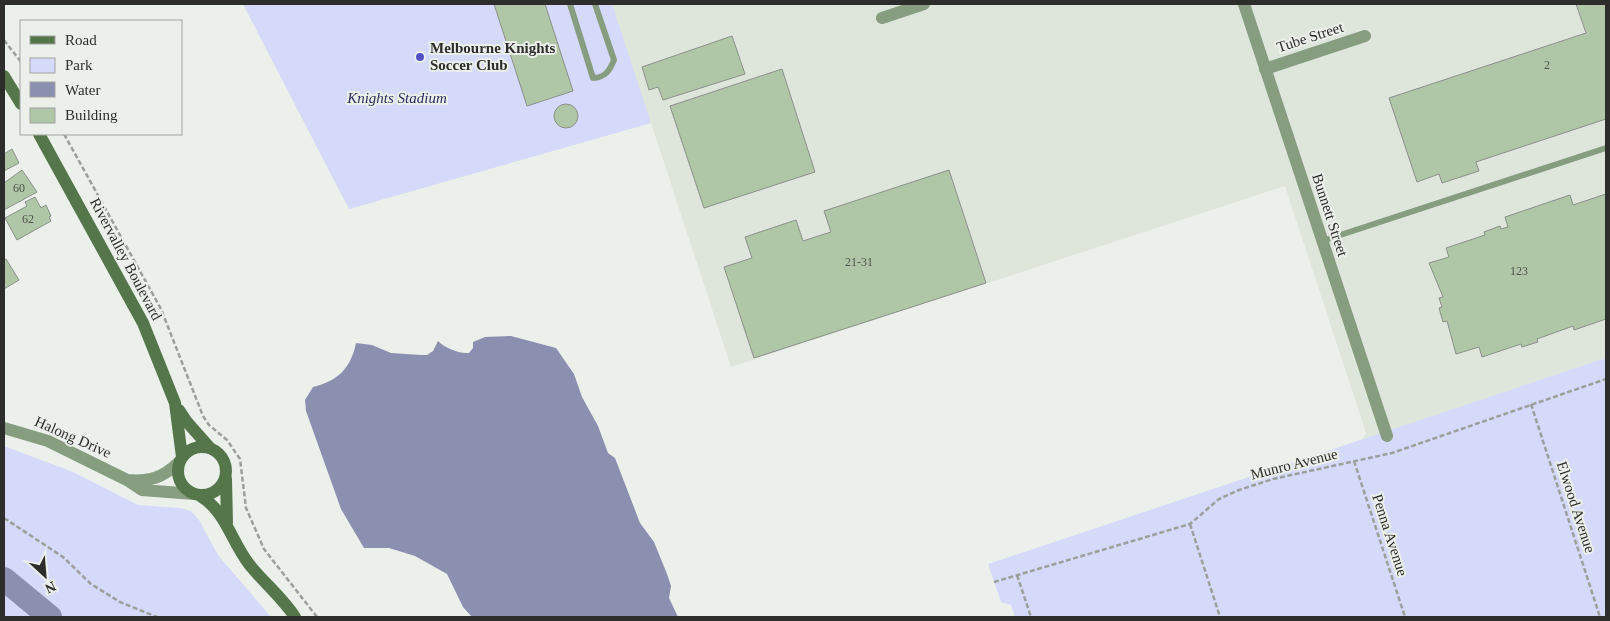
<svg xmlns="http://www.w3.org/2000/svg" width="1610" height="621" viewBox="0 0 1610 621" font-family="'Times New Roman',serif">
<rect width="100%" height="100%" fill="#ecf0eb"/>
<path fill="#dee6db" d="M243 4H1606V358L1362 440 1366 433 1285 186 731 367 651 123 349 209Z"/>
<path fill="#d5dafb" d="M243 4H612L651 123 349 209Z
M1606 358V617H1015L1011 605 1001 602 988 564Z
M4 446 73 472 138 505 180 508 191 511 199 520 218 555 271 617H4Z"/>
<path fill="#8b90b1" d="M511 336 556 348 574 374 582 397 598 426 608 453 615 458 640 523 654 542 667 574 671 586 669 598 678 617H472L463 607 447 574 415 556 389 548H364L341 509 306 411 305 400 313 387C338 381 351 368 356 343L372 345 391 353 421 355H427L433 351 438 341C445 348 460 354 469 353L473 348V342L485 337Z"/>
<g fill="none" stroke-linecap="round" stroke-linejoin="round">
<path stroke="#8b90b1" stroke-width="24" d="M4 579 50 617"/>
</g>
<path fill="#afc7a7" stroke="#8c8f8b" d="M494 4H545L573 91 527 106Z
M1576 4H1606V119L1476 162 1479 171 1442 183 1439 174 1417 182 1389 98 1586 33Z
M732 36 745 74 663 100 658 87 649 90 642 67Z
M782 69 815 172 704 208 670 106Z
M554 116a12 12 0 1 1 24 0a12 12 0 1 1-24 0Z
M12 149 19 163 4 171V154Z
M22 170 37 192 4 210V183Z
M949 170 986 283 754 358 724 267 752 258 745 237 796 220 803 241 831 232 824 211Z
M1606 194V319L1574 330 1573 326 1537 339 1538 342 1522 347 1521 344 1482 357 1479 347 1456 354 1447 321 1443 322 1439 308 1442 307 1439 298 1443 297 1429 263 1449 257 1446 248 1485 235 1484 232 1500 226 1501 229 1508 227 1505 217 1570 195 1573 205Z
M35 197 41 208 46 205 51 216 49 217 51 221 17 240 5 218 27 206 25 202Z
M6 259 19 280 4 289V260Z"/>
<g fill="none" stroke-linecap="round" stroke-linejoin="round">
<path stroke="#9c9f9b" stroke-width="2.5" stroke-dasharray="5 2.5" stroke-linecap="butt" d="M4 40 21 62
M64 134 161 309 203 416 209 425 227 440 240 459 246 508 264 549 317 617
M1531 404 1600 617
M1354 461 1405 617
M4 518 63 557 91 584 120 602 157 617
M1190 524 1220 617
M1017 575 1031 617
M994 582 1190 524 1219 499 1239 490 1273 479 1392 453 1606 379"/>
<path stroke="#879d80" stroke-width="6" d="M570 4 593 78C605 78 610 70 614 60L595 4
M1322 241 1606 148"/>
<path stroke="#879d80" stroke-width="12" d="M1244 4 1387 436
M882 18 924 4
M1265 69 1365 36
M4 428 48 441 127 480 142 490 194 494
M127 480C149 482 163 478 179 462"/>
<path stroke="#55764b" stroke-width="12" d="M4 76 21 104
M39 134 143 323 175 403 182 457
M179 410 187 422 210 448
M178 471a24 24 0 1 1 48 0a24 24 0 1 1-48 0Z
M226 479 227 523
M199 495C226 511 231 541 249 564 263 582 282 597 295 617"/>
</g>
<circle fill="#5350c7" stroke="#ecf0eb" stroke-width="2" cx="420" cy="57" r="5"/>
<g text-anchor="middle" stroke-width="4" stroke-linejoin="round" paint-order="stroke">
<g font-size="12" fill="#4e544b">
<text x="1547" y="69">2</text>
<text x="19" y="192">60</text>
<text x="28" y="223">62</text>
<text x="859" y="266">21-31</text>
<text x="1519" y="275">123</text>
</g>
<g font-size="15" fill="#2d2e2c" stroke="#ecf0eb">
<text transform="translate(1310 37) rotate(-18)" y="5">Tube Street</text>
<text transform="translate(1330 215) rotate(72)" y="5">Bunnett Street</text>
<text transform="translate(126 259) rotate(62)" y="5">Rivervalley Boulevard</text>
<text transform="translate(73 437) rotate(24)" y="5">Halong Drive</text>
<text transform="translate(1294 464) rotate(-14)" y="5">Munro Avenue</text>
<text transform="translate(1576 507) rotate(72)" y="5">Elwood Avenue</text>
<text transform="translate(1390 535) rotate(72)" y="5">Penna Avenue</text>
</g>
<g font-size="15" font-weight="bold" fill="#2d2e2c" stroke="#ecf0eb" text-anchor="start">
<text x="430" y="53">Melbourne Knights<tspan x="430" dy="17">Soccer Club</tspan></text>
</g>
<g font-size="15" font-style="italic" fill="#2b2e5c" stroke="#ecf0eb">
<text x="397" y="103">Knights Stadium</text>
</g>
</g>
<rect width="1610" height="621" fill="none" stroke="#2d2e2c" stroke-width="10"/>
<rect x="20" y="20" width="162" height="115" fill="#ecf0eb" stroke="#a0a29f"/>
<rect x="30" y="36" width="25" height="8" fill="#55764b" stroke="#a0a29f"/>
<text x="65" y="45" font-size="15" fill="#2d2e2c">Road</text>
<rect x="30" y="58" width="25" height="15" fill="#d5dafb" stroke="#a0a29f"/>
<text x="65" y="70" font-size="15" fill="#2d2e2c">Park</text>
<rect x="30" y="82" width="25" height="15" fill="#8b90b1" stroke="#a0a29f"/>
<text x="65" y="95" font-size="15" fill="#2d2e2c">Water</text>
<rect x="30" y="108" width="25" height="15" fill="#afc7a7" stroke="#a0a29f"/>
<text x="65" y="120" font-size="15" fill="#2d2e2c">Building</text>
<g transform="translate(45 576) rotate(154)" stroke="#ecf0eb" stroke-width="4" paint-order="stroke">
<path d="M0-4L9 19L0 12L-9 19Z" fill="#2d2e2c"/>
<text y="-8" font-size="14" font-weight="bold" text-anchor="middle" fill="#2d2e2c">N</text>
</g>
</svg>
